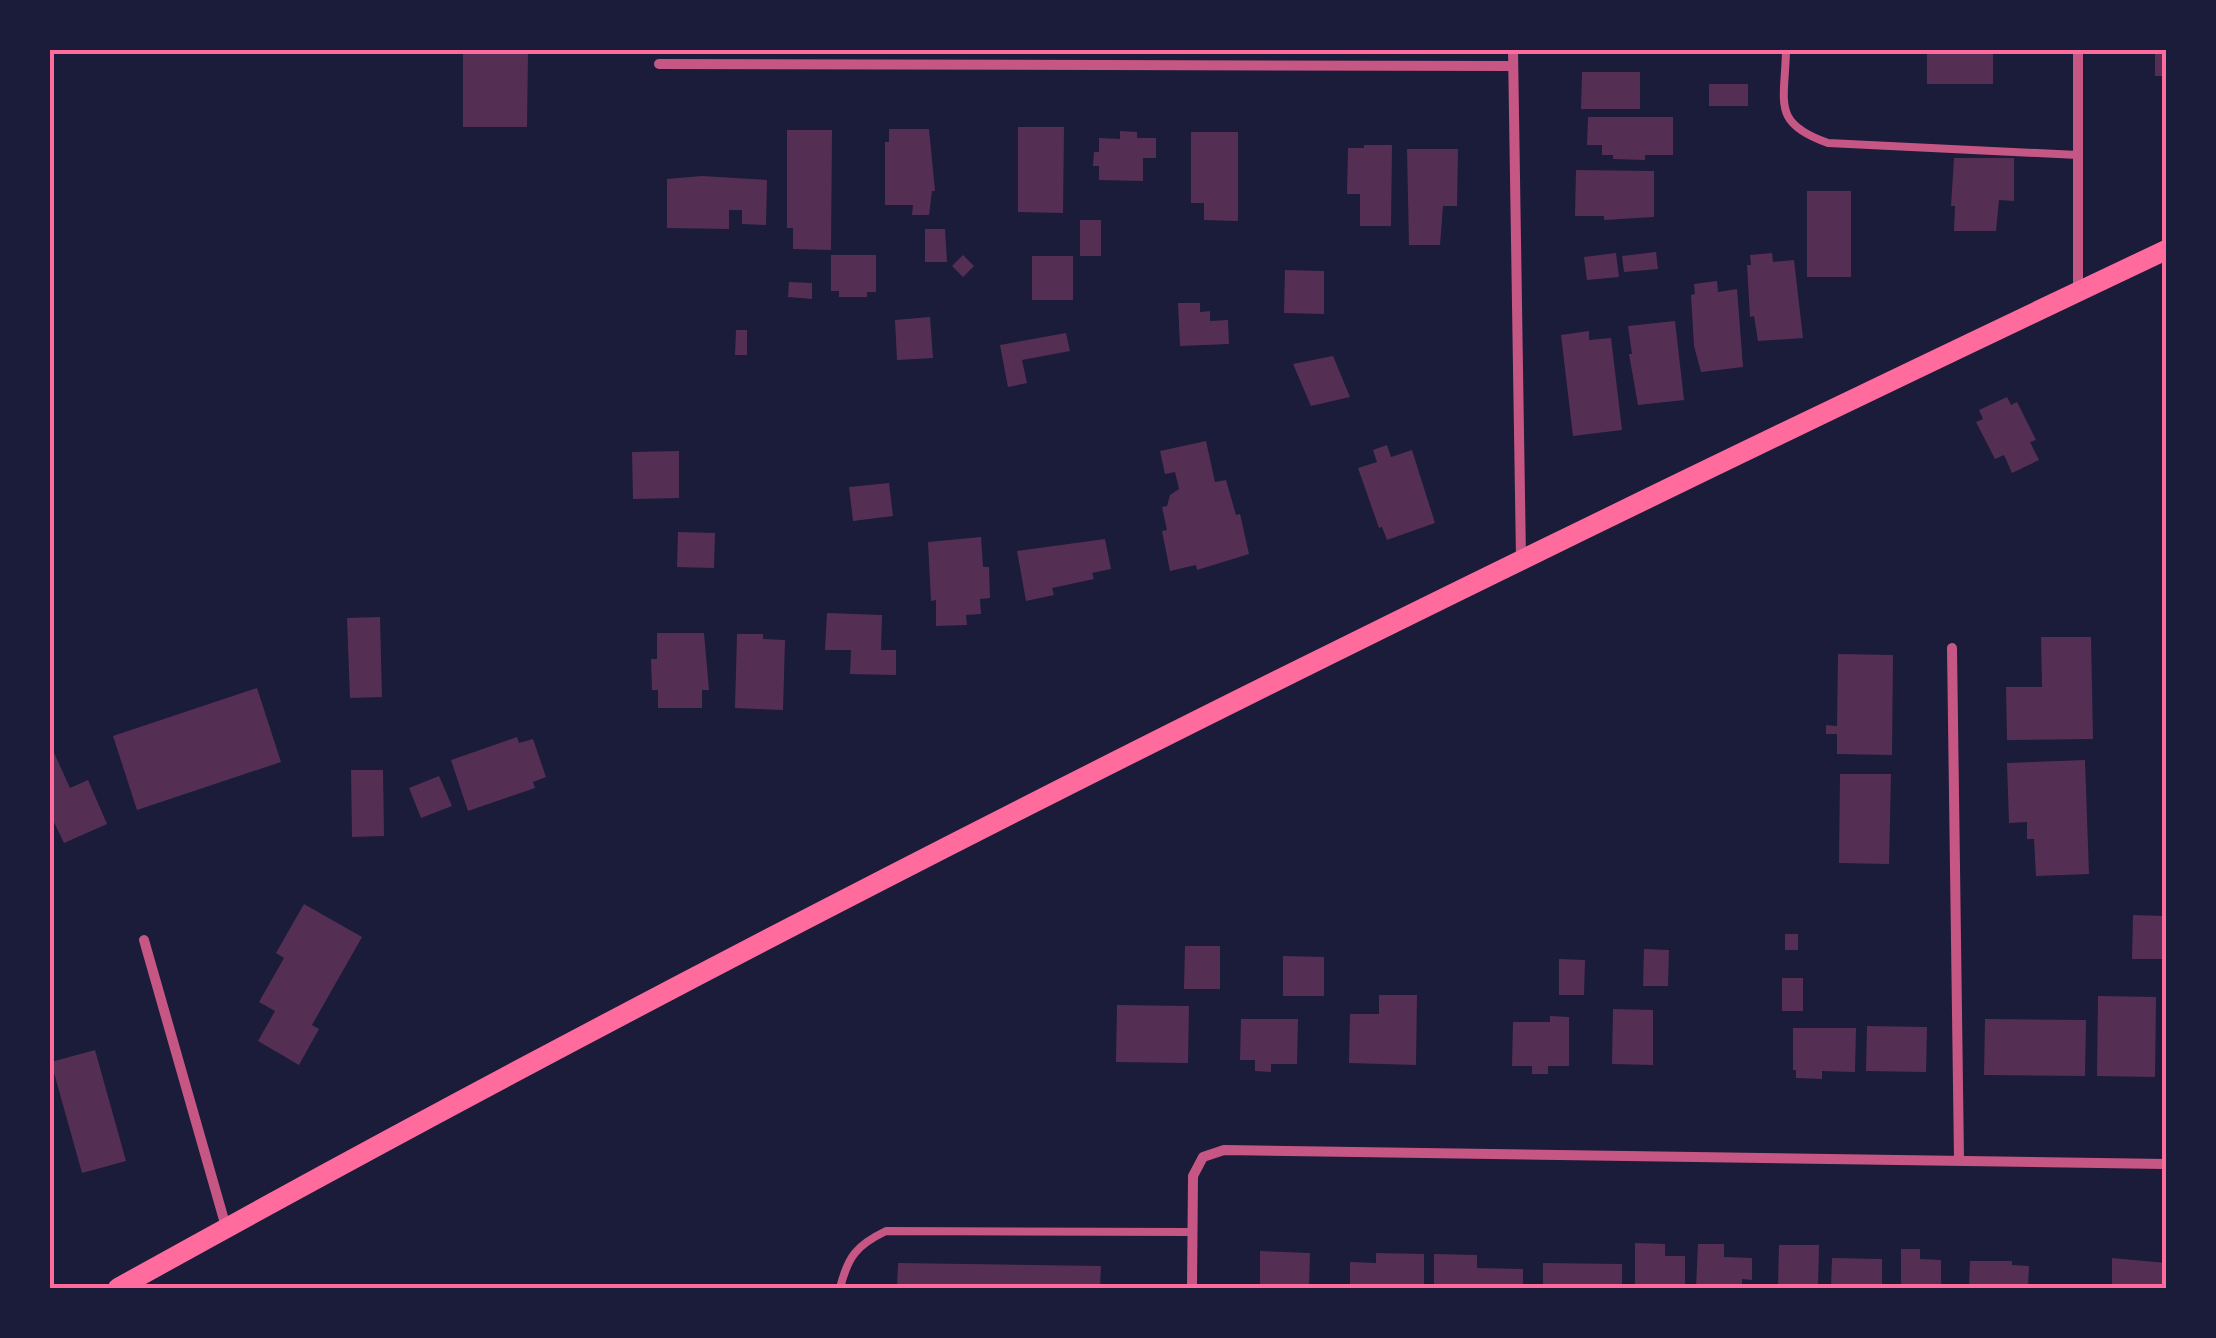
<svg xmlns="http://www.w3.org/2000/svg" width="2216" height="1338" viewBox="0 0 2216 1338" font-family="Overpass,sans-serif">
<rect width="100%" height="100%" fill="#1b1b3a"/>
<path fill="#542f53" d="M463 50 528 51 527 127H463Z
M1927 50H1993V84H1927Z
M2155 50H2166V76H2155Z
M1582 72H1640V109H1581Z
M1709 84H1748V106H1709Z
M1588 117H1673V155H1645V160L1613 159V155H1602V145H1587Z
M1018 127H1064L1063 213 1018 212Z
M889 129H929L935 191H932L929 215H912L913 205H885V142H889Z
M787 130H832L831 250 793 249V228H787Z
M1120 131 1137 132V138H1156V158H1143V181L1099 180V166H1093L1094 152H1099V138L1120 139Z
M1191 132H1238V221L1204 220V203H1191Z
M1364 145H1392L1391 226H1360V194H1347L1348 148H1364Z
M1407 149H1458L1457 206H1443L1440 245H1409Z
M1954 158H2014V201L1999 200 1996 231H1954L1955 206H1951Z
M1576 170 1654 171V217L1604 220V216H1575Z
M702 176 767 180 766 225 742 224V210H729V229L667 228V179Z
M1807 191H1851V277H1807Z
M1080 220H1101V256H1080Z
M925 229H945L947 262H925Z
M1656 252 1658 269 1624 272 1622 256Z
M1616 253 1619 277 1587 280 1584 257Z
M1772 253 1773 262 1794 260 1803 338 1758 341 1754 316 1750 317 1747 265H1751L1750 255Z
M831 255H876V292H867V297H839V291H831Z
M963 255 974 266 963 277 952 266Z
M1032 256H1073V300H1032Z
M1285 270 1324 271V314L1284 313Z
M1717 281 1718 292 1737 289 1743 367 1701 372 1694 346 1691 295 1695 294 1694 284Z
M789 282 812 283V299L788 297Z
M1178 303H1200V312L1210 311V321L1228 320 1229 344 1180 346Z
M930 317 933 358 897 360 895 320Z
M1675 321 1684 400 1638 405 1629 354H1632L1628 326Z
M736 330H747V355H735Z
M1589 331V340L1611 338 1622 430 1573 436 1561 335Z
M1066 333 1070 351 1022 360 1027 383 1008 387 1000 345Z
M1333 356 1350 397 1311 406 1293 364Z
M2007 397 2011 405 2017 402 2036 440 2030 442 2039 460 2012 473 2004 455 1995 459 1976 422 1983 419 1979 410Z
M1206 441 1215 482 1226 480 1236 515 1240 514 1249 554 1197 570 1196 565 1170 571 1162 531 1167 530 1162 507 1167 506 1170 495 1179 489 1175 472 1165 474 1160 451Z
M1387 445 1391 457 1412 450 1435 523 1387 540 1382 527 1379 528 1358 468 1377 462 1373 450Z
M679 451V498L633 499 632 452Z
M889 483 893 516 853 521 849 487Z
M678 532 715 533 714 568 677 567Z
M981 537 983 567H989L990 598 980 599 981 614 966 615 967 625 936 626V600L931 601 928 542Z
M1105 539 1111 569 1092 573 1094 579 1052 588 1054 595 1026 601 1017 551Z
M827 613 882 615 881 650H896V675L850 674 851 650H825Z
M380 617 382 697 350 698 347 618Z
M657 633H704L709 690H702V708H658V690H652L651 659H657Z
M737 634H763V639L785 640 783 710 735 708Z
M2041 637H2091L2093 739 2007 740 2006 687H2042Z
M1838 654 1893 655 1892 755 1837 754V734H1826V725L1837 726Z
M257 688 281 762 137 810 113 736Z
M517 737 519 743 533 739 546 777 533 782 535 788 468 811 451 760Z
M50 744 70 788 88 780 107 824 64 843 50 814Z
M2085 760 2089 874 2036 876 2034 839H2027V822L2009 823 2007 763Z
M351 770H383L384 836 352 837Z
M1840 774H1891L1889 864 1839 863Z
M439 776 452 806 421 818 409 788Z
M304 904 362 937 312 1025 319 1029 299 1065 258 1041 275 1011 259 1002 284 958 276 953Z
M2133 915 2166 916V959H2132Z
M1785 934H1798V950H1785Z
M1185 946H1220V989H1184Z
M1644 949 1669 950 1668 986H1643Z
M1283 956 1324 957V996H1283Z
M1559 959 1585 960 1584 995H1559Z
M1782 978H1803V1011H1782Z
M1379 995H1417L1416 1065 1349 1063 1350 1014H1379Z
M2098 996 2156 997 2155 1077 2097 1076Z
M1117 1005 1189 1006 1188 1063 1116 1062Z
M1613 1009 1653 1010V1065L1612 1064Z
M1550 1016 1569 1017V1066H1548V1074H1532V1066H1512L1513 1022H1550Z
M1241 1019H1298L1297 1064H1271V1072L1255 1071V1060H1240Z
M1985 1019 2086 1020 2085 1076 1984 1075Z
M1867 1026 1927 1027 1926 1072 1866 1071Z
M1793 1028H1856L1855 1072 1822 1071V1079L1796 1078V1070H1793Z
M95 1050 126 1161 82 1173 51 1062Z
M1635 1243 1665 1244V1256H1685V1288H1635Z
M1698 1244H1724V1257L1752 1258V1280L1742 1279V1288H1696Z
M1779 1245H1819L1818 1288H1778Z
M1901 1249H1920V1259L1941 1260V1288H1901Z
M1260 1251 1310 1253 1309 1288H1260Z
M1376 1253 1424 1254V1288H1350V1262L1376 1263Z
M1434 1254 1477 1255V1268L1523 1269V1288H1434Z
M1832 1258 1882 1259V1288H1831Z
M2112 1258 2166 1263V1288H2112Z
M1970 1261H2012V1265L2029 1266 2028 1288H1969Z
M898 1263 1101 1266 1100 1288H897Z
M1543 1263 1622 1264V1288H1543Z"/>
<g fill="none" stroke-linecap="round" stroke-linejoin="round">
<path stroke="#c65784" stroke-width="8" d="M1786 50C1785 103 1771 123 1828 143L2078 155
M840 1288C848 1256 857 1245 886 1231L1192 1232"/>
<path stroke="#c65784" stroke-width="10" d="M1513 50 1521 559
M2078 50V292
M659 64 1513 66
M1952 648 1959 1159
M144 940 226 1227
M1192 1288 1193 1176 1203 1157 1224 1150 2166 1164"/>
<path stroke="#ff6b9d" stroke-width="20" d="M118 1288C786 916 1474 578 2166 250"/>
</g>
<rect width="2216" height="1338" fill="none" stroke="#1b1b3a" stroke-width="105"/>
<rect x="52" y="52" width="2112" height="1234" fill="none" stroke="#ff6b9d" stroke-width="4"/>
</svg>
